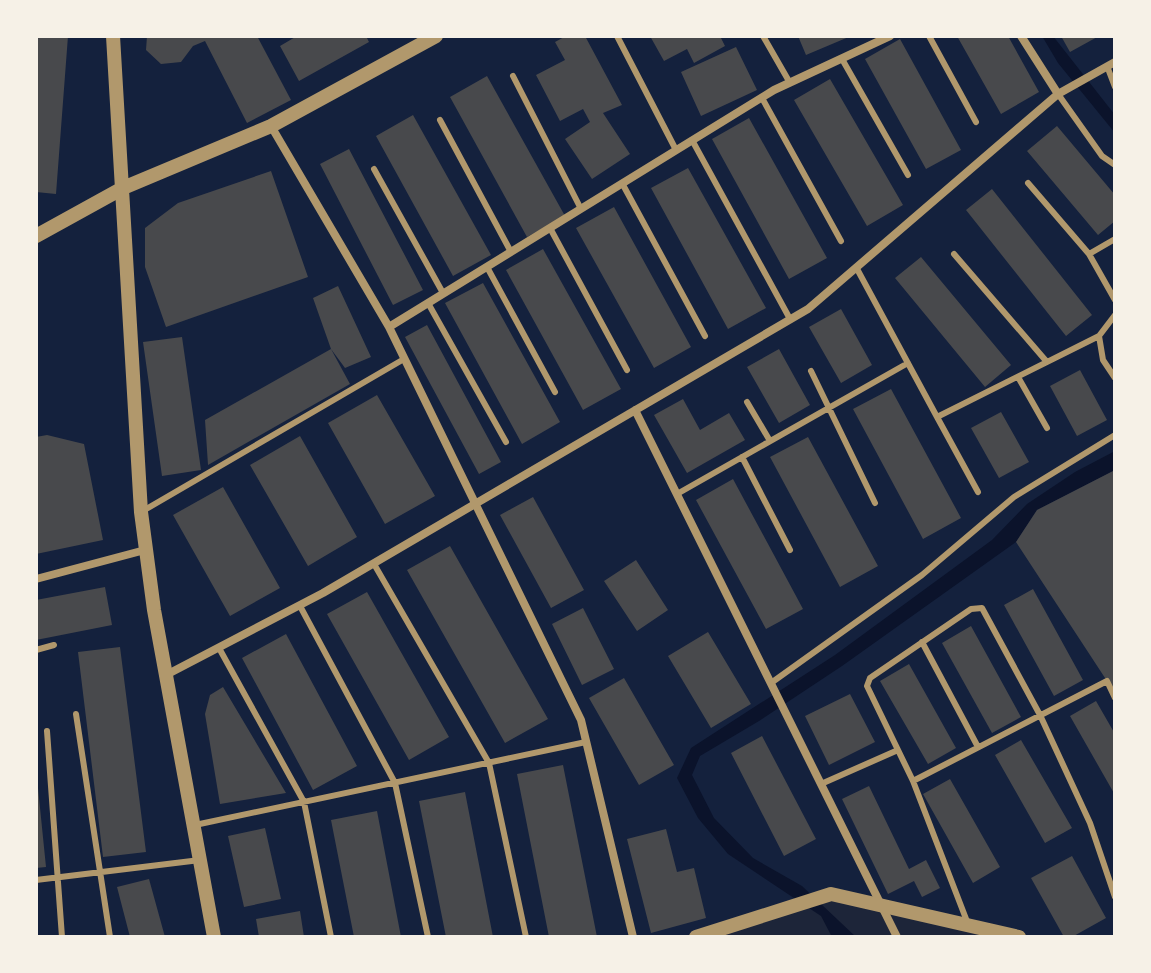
<svg xmlns="http://www.w3.org/2000/svg" width="1151" height="973" viewBox="0 0 1151 973" font-family="'Noto Serif',serif">
<rect width="100%" height="100%" fill="#14213d"/>
<path fill="#1d2539" d="M831 894 1003 937H696Z"/>
<path fill="#0b132b" d="M1042 36H1053L1115 115V133L1058 63Z
M1115 451V470L1037 510 1016 542 842 666 759 721 700 756 692 775 714 818 753 858 802 886 856 937H832L821 916 728 854 698 818 677 778 691 748 835 655 992 540 1027 504 1075 472Z"/>
<path fill="#48494c" d="M36 36H68L56 194 36 192Z
M147 36H257L291 100 247 123 205 41 193 46 181 62 161 64 146 50Z
M297 36H366L369 42 299 81 280 46Z
M566 36H585L622 105 603 113 630 154 592 179 565 139 590 122 583 109 560 121 536 75 565 60 555 42Z
M650 36H720L725 46 694 63 687 49 664 61Z
M798 36H851L806 55Z
M957 36H1008L1039 92 1001 114Z
M1061 36H1099L1070 52Z
M900 39 961 150 926 169 865 59Z
M736 47 757 90 701 116 681 72Z
M487 76 565 216 527 237 450 97Z
M830 79 903 205 867 226 794 100Z
M413 115 491 255 453 276 376 136Z
M749 118 827 258 789 279 712 139Z
M1057 126 1115 195V221L1098 235 1027 151Z
M349 149 423 290 393 305 320 164Z
M688 168 766 308 728 329 651 188Z
M271 171 308 277 166 327 145 267V228L178 203Z
M992 189 1092 315 1066 336 966 210Z
M614 207 691 347 654 368 576 228Z
M543 249 621 389 583 410 506 270Z
M921 257 1011 365 985 387 895 278Z
M483 283 560 422 522 444 445 303Z
M338 286 371 357 345 368 331 349 313 298Z
M841 309 872 365 841 383 809 327Z
M427 325 501 462 479 474 405 337Z
M182 337 201 470 162 476 143 342Z
M331 349 350 384 208 465 205 420Z
M779 349 810 405 779 423 747 367Z
M1080 370 1107 420 1077 436 1050 386Z
M891 389 961 518 923 539 853 409Z
M377 395 435 496 385 524 328 423Z
M683 399 700 430 729 413 745 440 687 473 654 415Z
M1001 412 1029 462 999 478 971 428Z
M47 435 84 444 103 540 36 554V437Z
M300 436 357 537 308 566 250 465Z
M808 437 878 566 840 587 770 457Z
M1115 470V698L1107 681 1016 542 1037 510Z
M733 479 803 609 766 629 696 500Z
M223 487 280 588 230 616 173 515Z
M533 497 584 590 551 608 500 515Z
M450 546 548 719 505 743 407 570Z
M636 560 668 610 637 631 604 581Z
M105 587 112 625 36 640V600Z
M1033 589 1083 680 1054 696 1004 605Z
M367 592 449 737 409 760 327 614Z
M583 608 614 669 582 685 552 624Z
M971 626 1021 717 992 733 942 643Z
M708 632 751 704 711 728 668 656Z
M286 634 357 766 313 790 242 658Z
M120 647 146 852 103 857 78 652Z
M909 664 956 748 928 764 880 681Z
M624 678 674 765 639 785 589 698Z
M223 687 286 793 220 804 205 714 210 695Z
M850 694 875 742 829 765 805 716Z
M1096 701 1115 734V795L1070 716Z
M762 736 816 839 784 856 731 753Z
M1021 740 1072 828 1045 843 995 755Z
M563 765 597 937H549L517 774Z
M950 779 1000 867 973 883 923 794Z
M869 786 909 869 926 860 940 888 922 897 914 881 888 894 842 799Z
M36 788H38L46 867 36 868Z
M465 792 493 937H446L419 801Z
M377 811 401 937H354L331 820Z
M265 828 281 899 244 907 228 836Z
M666 829 677 872 694 868 706 918 651 933 627 839Z
M1072 856 1106 918 1072 937H1064L1031 878Z
M149 879 165 937H130L117 887Z
M300 911 304 937H259L256 919Z"/>
<g fill="none" stroke-linecap="round" stroke-linejoin="round">
<path stroke="#b1986c" stroke-width="6" d="M617 36 676 150
M763 36 790 83
M929 36 976 122
M842 59 908 175
M1107 66 1115 87
M513 76 581 209
M1058 94 1102 156 1115 165
M762 98 841 241
M440 120 511 252
M692 140 790 319
M374 169 443 293
M622 183 705 336
M1028 183 1089 254 1115 300
M550 228 627 370
M954 254 1047 362
M1089 254 1115 239
M487 267 555 392
M856 267 937 417 1099 336
M428 303 506 442
M1115 315 1099 336 1103 360 1115 378
M811 371 875 503
M1018 377 1047 428
M747 402 770 441
M937 417 978 492
M742 457 790 550
M677 494 908 363
M141 512 404 359
M374 564 489 763 526 937
M300 606 395 783 428 937
M922 642 978 747
M219 648 304 802 331 937
M36 650 54 645
M771 683 922 575 1014 497 1115 435
M76 714 110 937
M47 731 62 937
M913 781 1107 681 1115 698
M821 784 898 750
M195 825 586 742
M36 880 200 860
M968 924 913 781 867 686 870 678 971 609 982 608 1040 715 1090 823 1115 897"/>
<path stroke="#b1986c" stroke-width="8" d="M1021 36 1058 94
M271 126 389 327 581 720 633 937
M389 327 774 90 890 36
M635 410 897 937
M36 579 145 550
M166 675 323 593 808 309 1058 94 1115 62"/>
<path stroke="#b1986c" stroke-width="14" d="M113 36 141 512 154 610 214 937
M36 236 123 188 271 126 436 36
M696 937 831 894 1019 937"/>
</g>
<rect width="1151" height="973" fill="none" stroke="#f6f1e7" stroke-width="76"/>
</svg>
